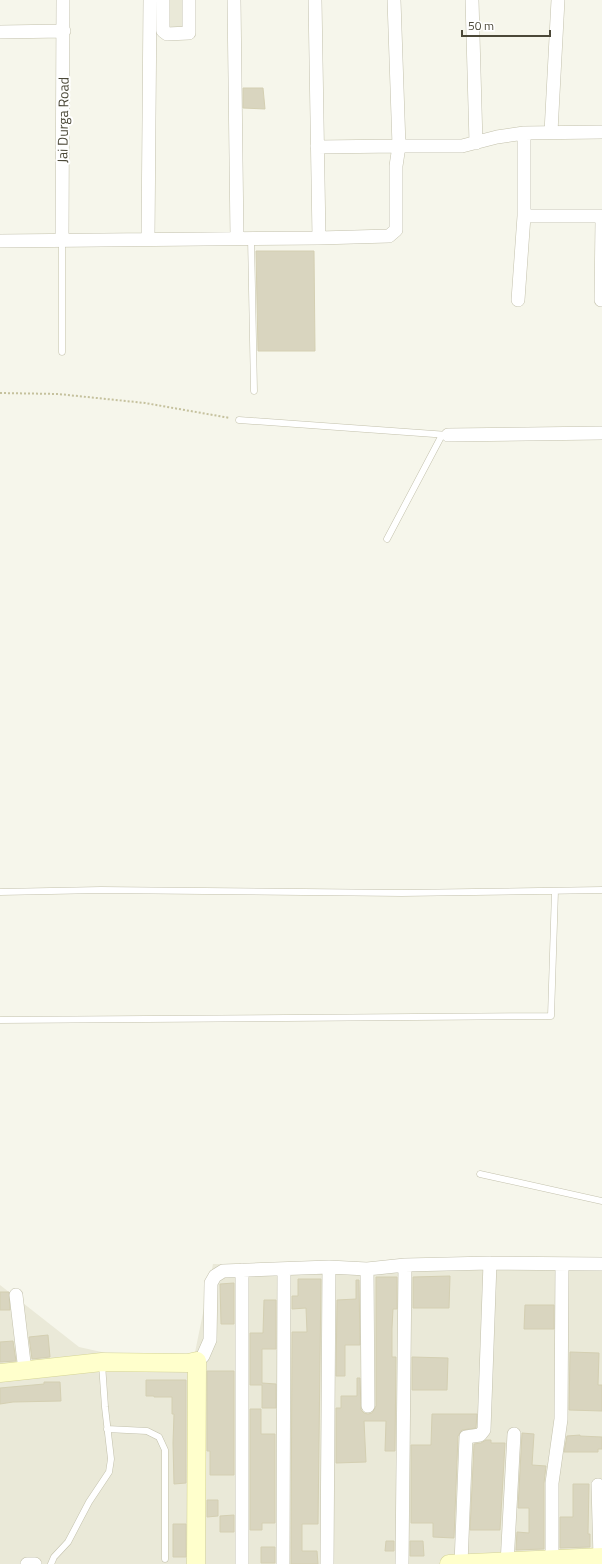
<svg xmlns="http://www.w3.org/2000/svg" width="602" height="1564" viewBox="0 0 602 1564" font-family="'Titillium Web',sans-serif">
<rect width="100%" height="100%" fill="#f6f6eb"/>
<path fill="#eae9d8" d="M165 0H187V30H165Z
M213 1264 602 1270V1564H0V1285L79 1347 191 1372Z"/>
<path fill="#d9d5bf" stroke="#d4cfb2" d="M243 88H263L265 109 243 108Z
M256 251H314L315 351H258Z
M450 1276 449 1308H413V1277Z
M376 1277H397V1309H393L392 1328V1357H396L395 1451H385L386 1421H364L366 1462 336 1463V1408H341V1396H357V1378H360L361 1410 364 1413 368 1414 372 1413 376 1406Z
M298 1279H321L318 1524H302V1551H317L318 1564H291L292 1332H307L306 1308 292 1309V1296H298Z
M356 1280H359L360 1345H345V1376H336L337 1300 356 1299Z
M234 1283V1324H221L220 1284Z
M0 1292H9L10 1310H0Z
M264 1300H276V1349H262V1383L276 1384V1408H262V1385H250V1333H263Z
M525 1305H554V1329H524Z
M48 1335 50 1357 32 1359 29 1337Z
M13 1341 16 1361 0 1362V1342Z
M570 1352 599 1353 598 1385H602V1411L569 1410Z
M412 1357 448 1358 447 1390H412Z
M207 1371H234V1475H210V1451H207Z
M146 1380H186V1483L174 1484 173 1443 174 1414H172V1397H154V1396H146Z
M44 1382H60L61 1401 13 1402 0 1404V1388L44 1384Z
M250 1409H261V1434H275V1523H262V1530H250Z
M432 1414H477L476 1428 462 1430 458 1436 454 1538 433 1537V1523H411V1445H431Z
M522 1433 534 1434 532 1465 546 1466 544 1483V1549L516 1550 517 1532 529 1533V1508H518Z
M580 1435V1436L602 1437V1449H598V1452H564L567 1436Z
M486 1440H491V1443H505L500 1530H470L474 1444 481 1443Z
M573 1484H589L588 1534H590V1547L560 1548V1517H573Z
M207 1500H218V1516L207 1517Z
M234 1515V1532H220V1516Z
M173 1524H186V1557H173Z
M386 1541H394V1551H385Z
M410 1541H423L424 1556H410Z
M261 1547H275V1563H261Z"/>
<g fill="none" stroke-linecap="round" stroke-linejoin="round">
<defs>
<path id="lane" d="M251 238 254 391
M62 241V352
M239 420 448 435
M387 539 442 435
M0 892 101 890 402 893 602 890
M0 1020 551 1016 555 891
M480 1174 602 1201
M107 1429 147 1431 159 1437 165 1450V1559
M51 1564 54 1557 68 1542 89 1502 109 1472 111 1459 105 1407 102 1364"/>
<path id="street" d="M163 0V31L167 34 189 33V0
M234 0 237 238
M315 0 319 238
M472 0 476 143
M0 32 64 31
M551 132 558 0
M317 147 399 146 394 0
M524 216H602
M148 239 150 0
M0 241 319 238 389 236 396 230V166L399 146H462L497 137 524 133 602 132
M62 241 63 0
M518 300 524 216V133
M601 300 602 221
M448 435 602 433
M367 1269 368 1406
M16 1295 25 1371
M197 1361 203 1356 210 1340 211 1283 215 1276 223 1271 329 1267 367 1269 405 1265 490 1263 602 1264
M598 1485 600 1557 602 1564
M27 1564H35
M242 1564V1270
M283 1564 284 1269
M327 1564 329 1267
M402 1564 405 1265
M461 1564 466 1437 480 1435 484 1430 490 1263
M507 1564 514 1434
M552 1564V1483L561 1419 562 1265"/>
<path id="secondary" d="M0 1373 102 1362 188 1363 197 1361 196 1564
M449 1564 602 1557"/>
</defs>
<use href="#lane" stroke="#c3c1ac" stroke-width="7"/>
<use href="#street" stroke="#c3c1ac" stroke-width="14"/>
<use href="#secondary" stroke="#d5d496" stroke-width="19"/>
<path stroke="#c5c19d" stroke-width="2" stroke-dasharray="2 2" stroke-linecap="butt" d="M0 393 58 394 145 403 230 418"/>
<use href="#lane" stroke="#fff" stroke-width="6"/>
<use href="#street" stroke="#fff" stroke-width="13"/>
<use href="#secondary" stroke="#ffc" stroke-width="18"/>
</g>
<g text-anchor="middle" stroke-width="4" stroke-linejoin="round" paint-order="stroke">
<g font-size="14" fill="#4b4838" stroke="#fff">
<text transform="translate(63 120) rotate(-89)" y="5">Jai Durga Road</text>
</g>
</g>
<path d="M462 30v6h88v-6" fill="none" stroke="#4b4838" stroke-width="2"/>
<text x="468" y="30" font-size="12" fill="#4b4838" stroke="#ffffff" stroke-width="3" paint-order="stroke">50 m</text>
</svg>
